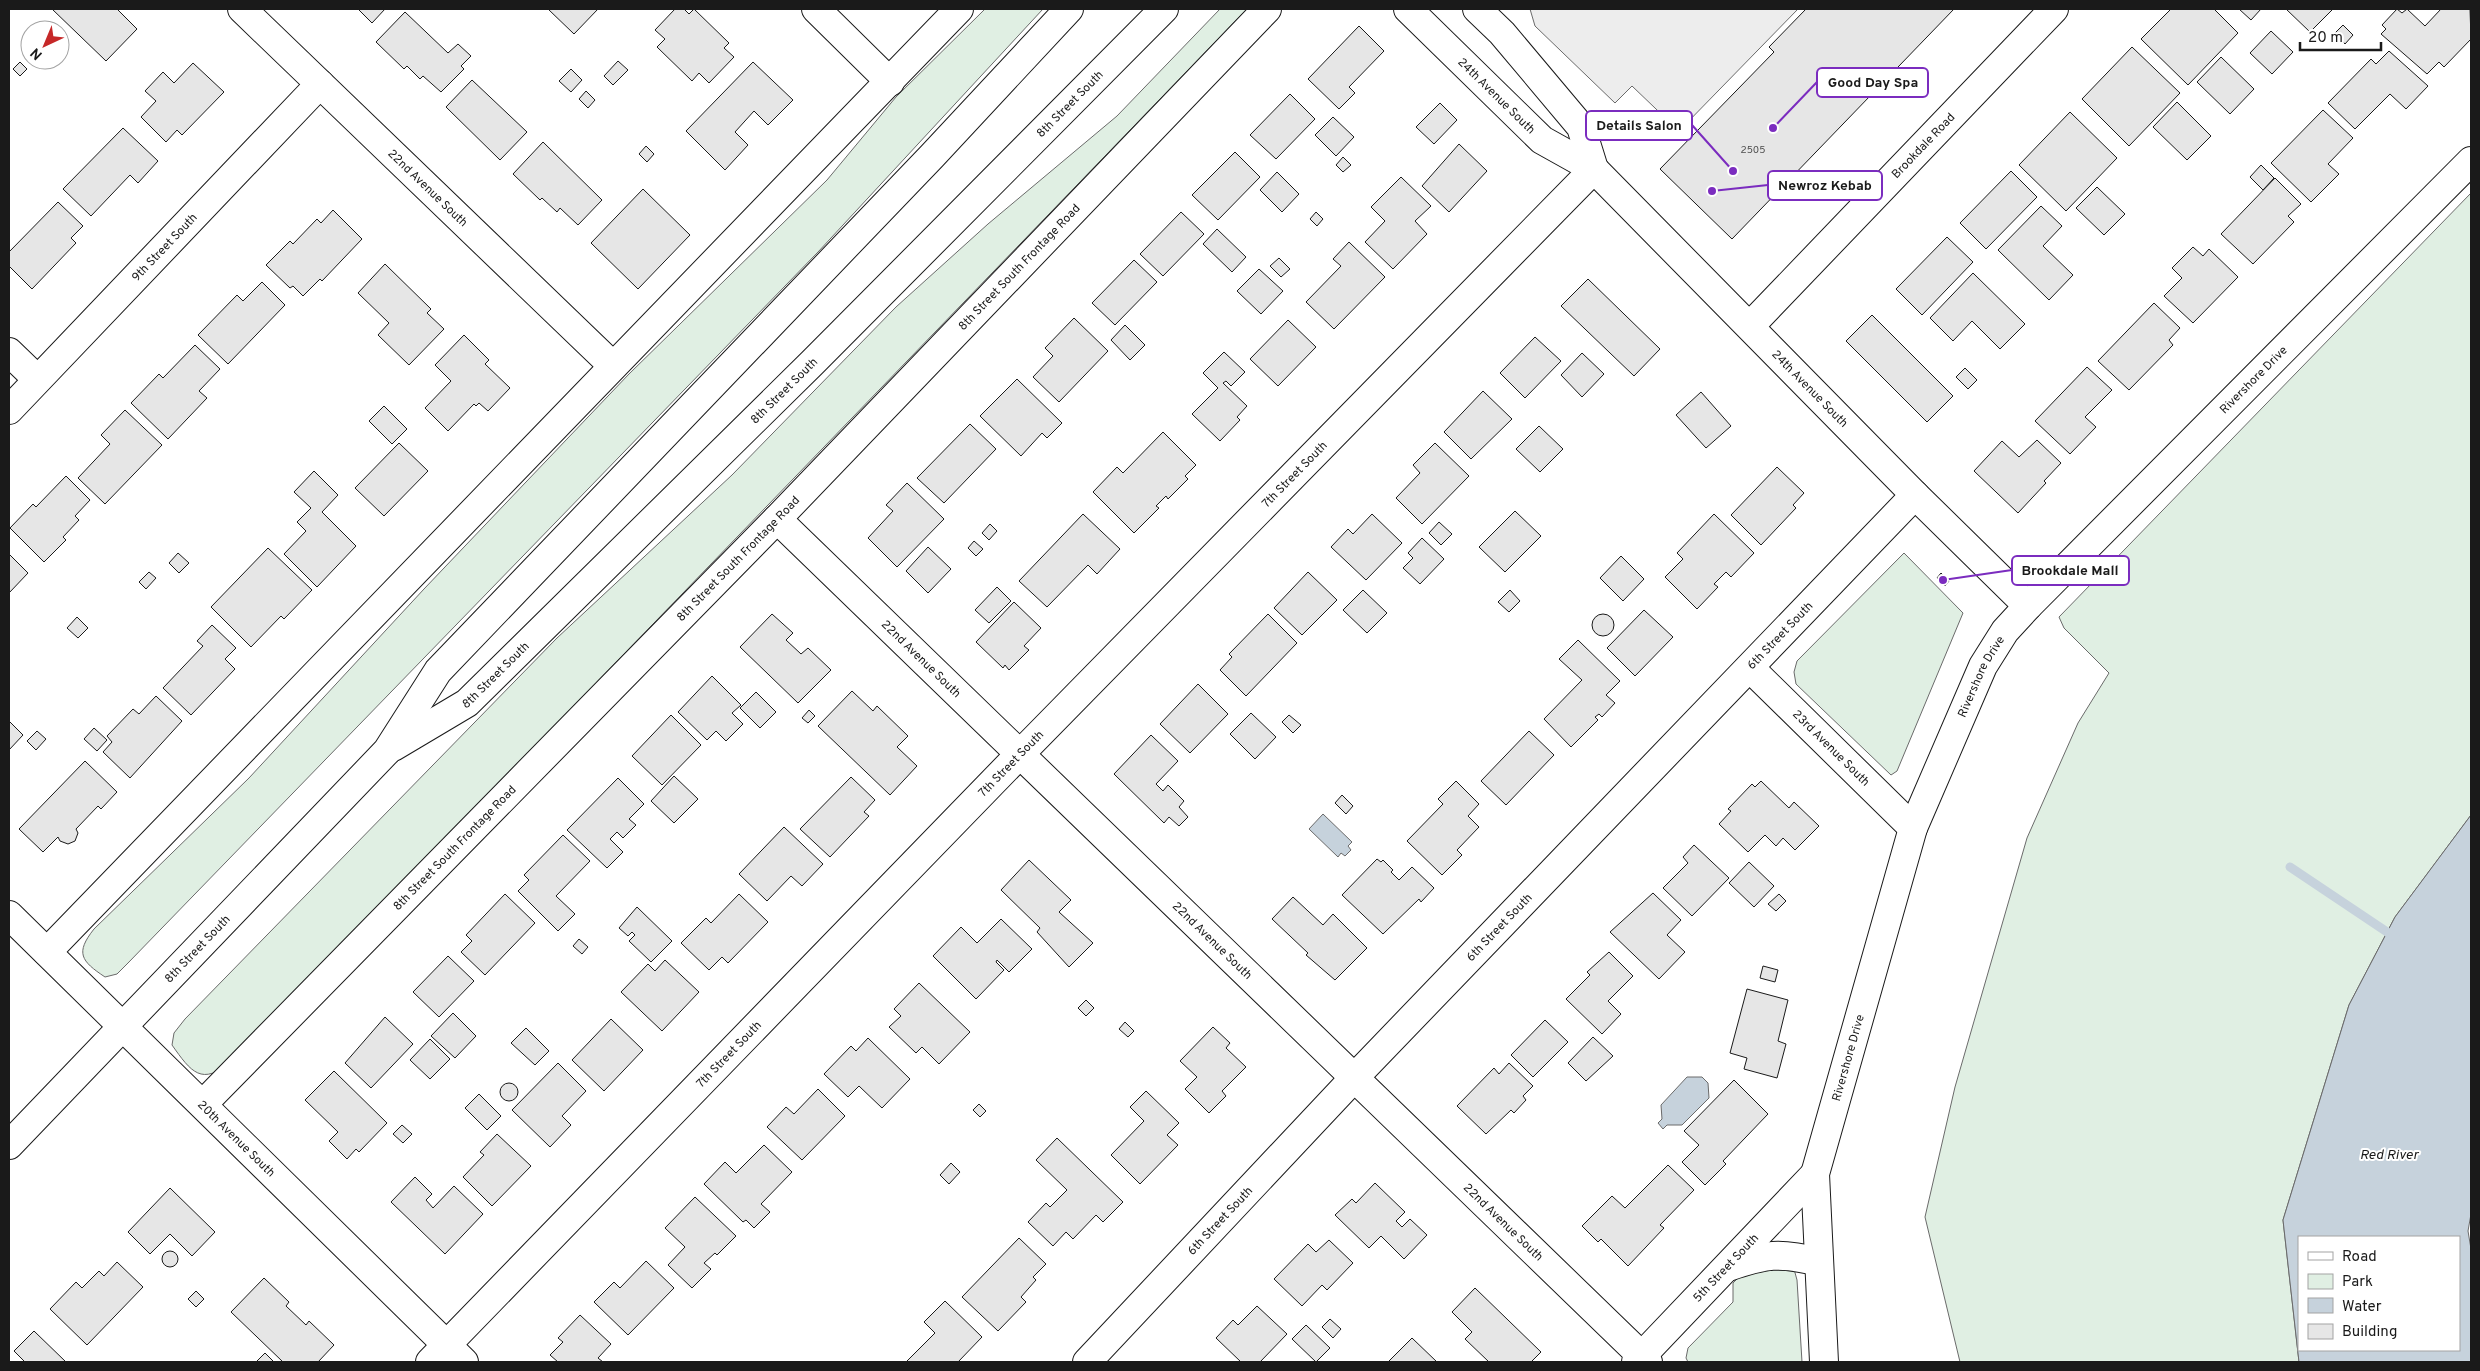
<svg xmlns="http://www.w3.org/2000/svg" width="2480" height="1371" viewBox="0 0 2480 1371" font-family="Overpass,sans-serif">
<rect width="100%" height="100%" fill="#fff"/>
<path fill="#e0efe3" stroke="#6a6a6a" d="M985 9H1043L818 252 128 963 117 974 105 977C81 961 75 953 94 929L249 778 424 589 629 374 827 180 896 97Z
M1220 9H1247L231 1061C202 1087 191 1072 172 1045L174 1033 185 1019 557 638 732 475 896 307 988 224 1117 116Z
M2471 193V815L2395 917 2349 1005 2283 1220 2299 1362H1960L1925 1217 1955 1087 2027 838 2078 723 2109 673 2064 628 2059 617Z
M1904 553 1963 613 1897 771 1891 775 1796 684 1794 672 1797 661Z
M1747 1269H1794L1797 1280 1802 1362H1688L1686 1358 1688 1348 1733 1302V1283Z"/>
<path fill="#ededed" stroke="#6a6a6a" d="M1530 9H1798L1679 131 1632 86 1615 103 1535 26Z"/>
<path fill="#c6d2dc" stroke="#6a6a6a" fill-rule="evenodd" d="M1323 814 1352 842 1348 846 1351 850 1345 856 1341 853 1338 857 1309 829Z
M2471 815V1214L2468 1231 2471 1249V1362H2299L2283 1220 2349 1005 2395 917ZM2299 1237H2459V1350H2299Z
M1687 1077H1702L1708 1083 1709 1098 1682 1125H1667L1663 1129 1658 1123 1662 1119 1661 1105Z"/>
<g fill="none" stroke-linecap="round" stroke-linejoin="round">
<path stroke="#c6d2dc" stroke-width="9" d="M2290 867 2396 938"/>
</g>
<path fill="#e6e6e6" stroke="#1a1a1a" d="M52 9H117L137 29 106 61Z
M358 9H385L372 23Z
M548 9H598L574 34Z
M675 9H684L689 14 694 9 729 43 724 48 734 57 709 83 699 73 692 81 657 47 665 39 655 30Z
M1806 9H1954L1732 239 1660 169 1774 52 1769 47Z
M2171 9H2214L2238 33 2188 85 2141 39Z
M2239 9H2261L2251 20Z
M2286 9H2333L2310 32Z
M2397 9 2402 13 2407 9 2425 26 2441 9H2470L2471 39 2444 67 2439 62 2427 74 2381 34 2386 29 2382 25Z
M405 12 448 53 458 44 471 56 461 66 464 69 441 92 423 76 420 79 407 66 404 69 376 42Z
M2343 25 2353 35 2345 44 2335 33Z
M1359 26 1384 51 1349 87 1355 93 1339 109 1308 79Z
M2271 31 2293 52 2272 74 2250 53Z
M2132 47 2180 93 2129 146 2082 99Z
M2389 51 2428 86 2406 109 2390 94 2355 129 2328 103 2371 59 2376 64Z
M2221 57 2254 89 2230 114 2197 82Z
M618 61 628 70 613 85 604 76Z
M20 62 27 69 20 76 13 69Z
M753 62 793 100 768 125 754 111 735 132 748 145 725 170 686 131Z
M193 63 224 92 182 135 177 130 166 142 141 117 156 101 145 91 163 72 174 83Z
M571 69 582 80 571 92 559 81Z
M472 80 527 132 500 160 446 107Z
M586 91 595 100 588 108 579 99Z
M1290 94 1315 119 1276 159 1250 135Z
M2177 102 2211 136 2187 160 2153 127Z
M1440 103 1457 120 1434 144 1416 127Z
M2323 110 2353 138 2328 164 2339 174 2311 202 2271 163Z
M2070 112 2117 158 2066 211 2019 165Z
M1333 117 1354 137 1336 156 1315 135Z
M123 128 158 161 138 183 130 175 91 216 63 189Z
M543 142 602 200 578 225 560 208 557 212 542 198 540 200 513 174Z
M1459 144 1487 171 1449 212 1422 186Z
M646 146 654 154 647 162 639 154Z
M1235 152 1260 177 1218 220 1192 195Z
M1343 157 1351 165 1343 172 1336 165Z
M2261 165 2274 178 2263 190 2250 177Z
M2011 171 2037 197 1986 249 1960 223Z
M1277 172 1299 194 1282 212 1260 190Z
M1401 177 1431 206 1415 221 1427 234 1393 269 1365 242 1385 221 1371 207Z
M2275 178 2301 204 2288 216 2294 222 2253 264 2221 234Z
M2097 187 2125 214 2104 235 2076 208Z
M643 189 690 235 638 289 591 243Z
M58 202 83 226 71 238 76 243 32 289 9 266V252Z
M2041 206 2062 226 2043 246 2073 275 2049 300 1998 250Z
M333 210 362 239 322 281 320 279 303 296 293 286 290 288 266 265 290 241 293 244 317 219 321 223Z
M1181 212 1204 234 1163 276 1140 254Z
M1316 212 1323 219 1317 226 1310 219Z
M1217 229 1246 257 1232 272 1203 244Z
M1947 237 1973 262 1922 315 1896 289Z
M1349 242 1385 277 1334 329 1306 302 1341 266 1333 259Z
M2193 247 2203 256 2209 249 2238 277 2193 323 2164 296 2182 278 2172 268Z
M1279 258 1290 269 1281 277 1270 266Z
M1134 260 1157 282 1115 325 1092 303Z
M385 264 431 309 427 313 444 329 409 365 378 335 389 323 358 293Z
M1259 269 1283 291 1261 314 1237 291Z
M1973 273 2025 324 2000 349 1972 321 1953 341 1930 318Z
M1588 279 1660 349 1634 376 1561 306Z
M262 282 285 305 228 364 198 335 237 295 243 301Z
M2154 303 2180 328 2169 340 2173 345 2129 390 2098 361Z
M1872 315 1953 396 1927 422 1846 341Z
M1074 318 1108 351 1059 402 1033 377 1053 356 1045 348Z
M1288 320 1316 347 1278 386 1250 359Z
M1125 325 1145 345 1130 360 1111 340Z
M464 335 489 360 485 364 510 388 488 411 479 403 476 406 474 404 448 431 425 408 451 381 435 365Z
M1535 337 1561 361 1525 398 1500 373Z
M195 345 220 369 199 391 207 398 168 439 131 403 159 374 163 378Z
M1224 352 1245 372 1231 386 1226 381 1223 383 1247 406 1237 417 1240 420 1220 441 1192 414 1218 388 1203 373Z
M1582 353 1604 374 1582 397 1561 375Z
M2087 367 2112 390 2085 417 2096 427 2070 454 2035 421Z
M1965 368 1977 380 1968 389 1956 377Z
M1017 379 1062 423 1047 438 1042 433 1021 456 980 416Z
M1483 391 1512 419 1471 459 1444 432Z
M1701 392 1731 426 1706 448 1676 415Z
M384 406 407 429 392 444 369 421Z
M125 410 162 445 105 504 78 478 110 444 101 435Z
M970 424 996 449 944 503 917 478Z
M1539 426 1563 449 1540 472 1516 449Z
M1163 432 1196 465 1185 476 1188 479 1168 499 1166 496 1156 506 1159 508 1134 533 1093 492 1117 467 1123 473Z
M2037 440 2061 463 2044 481 2046 483 2018 513 1974 471 2002 441 2019 457Z
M399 443 428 471 384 516 355 488Z
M1435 443 1469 476 1422 524 1396 498 1420 473 1413 465Z
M1777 467 1804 493 1793 505 1796 508 1761 545 1731 515Z
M314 471 338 495 322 512 356 546 317 587 284 554 306 531 297 522 311 508 294 492Z
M66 476 90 500 75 516 79 520 63 537 66 540 44 562 10 528 33 504 36 507Z
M907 483 944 519 897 567 868 538 893 511 886 505Z
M1515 511 1541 536 1505 572 1479 547Z
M1083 514 1120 549 1097 574 1088 565 1047 607 1019 581Z
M1372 514 1402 543 1366 580 1331 547 1348 529 1353 534Z
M1714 514 1754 553 1731 577 1726 572 1714 584 1718 587 1697 609 1665 577 1683 559 1677 553Z
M1439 522 1452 534 1441 545 1429 533Z
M990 524 997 531 989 540 982 533Z
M1422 538 1444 559 1420 584 1403 568 1413 558 1408 553Z
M974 541 983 549 976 556 968 548Z
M928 547 951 569 928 593 906 571Z
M268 548 312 590 284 619 281 616 251 647 211 607Z
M178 553 189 563 179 573 169 563Z
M9 554 28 573 9 593Z
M1621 556 1644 579 1623 601 1600 578Z
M149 572 156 578 146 589 139 582Z
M1308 572 1337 600 1302 635 1274 608Z
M1941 573 1949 581 1945 586 1937 578Z
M997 587 1011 601 989 623 975 610Z
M1363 590 1387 613 1367 633 1343 610Z
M1510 590 1520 601 1509 612 1498 602Z
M1014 602 1041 628 1024 646 1029 650 1009 670 1005 665 1003 668 976 642Z
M1644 610 1673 637 1635 676 1607 648Z
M772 614 793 633 786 640 801 654 808 648 831 670 798 703 740 647Z
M1268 614 1297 643 1246 696 1220 670 1232 657 1229 654Z
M1592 625a11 11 0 1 1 22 0a11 11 0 1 1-22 0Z
M77 617 88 628 78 638 67 628Z
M212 625 236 648 225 659 235 669 191 715 163 688 203 646 197 641Z
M1578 640 1620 681 1606 695 1615 703 1602 717 1599 714 1595 717 1598 720 1571 747 1544 719 1582 680 1559 659Z
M712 676 741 705 732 713 743 724 726 741 716 731 707 740 678 712Z
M1198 684 1228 714 1190 753 1160 724Z
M852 691 873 711 877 706 908 736 897 747 917 766 890 795 818 726Z
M756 692 776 712 760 728 740 708Z
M156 696 182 721 130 778 103 752 112 742 107 736 133 709 139 714Z
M809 710 815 716 808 723 802 718Z
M1251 713 1276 737 1255 759 1230 734Z
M671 715 701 745 662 785 632 756Z
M1289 715 1301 725 1293 733 1282 722Z
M9 721 23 735 9 750Z
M94 728 107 740 97 751 84 739Z
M37 731 46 739 36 750 27 741Z
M1529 731 1554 755 1506 805 1481 781Z
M1151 735 1178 761 1156 784 1163 791 1168 785 1184 801 1179 807 1188 817 1179 826 1169 817 1164 823 1114 774Z
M85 761 117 792 101 809 98 806 76 829 78 833 75 841 68 844 60 841 58 837 43 852 19 829Z
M674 776 698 799 674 823 651 801Z
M851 777 875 800 864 812 869 816 830 857 800 829Z
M618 778 644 804 629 819 636 825 623 838 617 832 610 839 623 852 607 868 567 830Z
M1456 781 1479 804 1468 816 1479 827 1457 850 1462 855 1442 875 1407 841 1443 804 1438 799Z
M1761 781 1789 808 1794 802 1819 826 1795 850 1783 838 1776 846 1765 835 1748 852 1719 824 1731 811 1728 809 1752 784 1755 787Z
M1342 795 1353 806 1346 814 1335 803Z
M784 827 823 864 802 886 791 876 767 901 739 874Z
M563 835 590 861 556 896 575 914 558 931 518 891 529 880 524 875Z
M1694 845 1729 878 1692 916 1663 888 1688 863 1683 857Z
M1377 859 1381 862 1383 860 1393 870 1391 872 1399 880 1412 867 1434 888 1421 902 1419 899 1383 934 1342 895Z
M1029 860 1071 900 1059 912 1093 943 1069 967 1037 932 1040 928 1001 890Z
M1749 862 1774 886 1754 907 1729 883Z
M1653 893 1681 920 1667 935 1685 952 1659 979 1610 932Z
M505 894 535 923 485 975 461 952 472 941 466 935Z
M739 894 768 922 728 963 722 957 709 970 681 943 706 918 711 923Z
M1779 894 1786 901 1776 911 1768 904Z
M1293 897 1323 925 1333 914 1367 948 1335 980 1306 955 1308 953 1272 919Z
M637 907 672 941 651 962 629 941 635 935 632 932 628 936 619 928Z
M1001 919 1032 949 1009 972 997 960 996 962 1004 970 976 999 933 956 961 927 977 943Z
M579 939 588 947 582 954 573 946Z
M1609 952 1633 976 1608 1001 1621 1014 1602 1034 1566 999 1590 975 1587 972Z
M448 956 474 981 439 1017 413 992Z
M665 960 699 992 662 1031 621 992 648 964 655 971Z
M1763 966 1778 970 1775 982 1760 978Z
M919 983 970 1032 939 1064 922 1047 916 1053 889 1027 901 1016 894 1009Z
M1747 989 1788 1000 1778 1041 1786 1044 1777 1078 1744 1069 1747 1058 1730 1053Z
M1086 1000 1094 1008 1086 1016 1078 1008Z
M453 1013 476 1036 455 1058 431 1036Z
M385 1017 413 1044 371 1088 345 1063Z
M611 1019 643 1050 604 1091 572 1060Z
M1545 1020 1568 1042 1533 1077 1511 1055Z
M1125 1022 1134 1031 1128 1037 1119 1029Z
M1213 1027 1230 1043 1226 1048 1246 1067 1222 1091 1226 1096 1209 1113 1185 1089 1197 1077 1180 1061Z
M526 1028 549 1051 535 1065 511 1043Z
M1593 1037 1613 1056 1586 1081 1568 1063Z
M868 1038 910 1079 882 1108 859 1086 848 1097 824 1074 851 1046 856 1051Z
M430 1039 450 1059 430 1079 410 1060Z
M558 1063 586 1091 562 1116 571 1125 550 1147 512 1110Z
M1509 1063 1533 1086 1523 1096 1526 1100 1514 1113 1511 1110 1486 1134 1457 1106 1494 1068 1499 1074Z
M334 1071 387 1123 359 1152 356 1149 347 1159 329 1141 338 1132 305 1100Z
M1734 1080 1768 1114 1723 1161 1726 1164 1705 1185 1682 1162 1699 1145 1684 1131Z
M500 1092a9 9 0 1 1 18 0a9 9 0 1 1-18 0Z
M818 1089 845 1116 802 1160 767 1127 786 1107 794 1114Z
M1146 1091 1179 1123 1167 1135 1178 1145 1140 1184 1111 1155 1144 1121 1130 1107Z
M479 1094 501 1116 487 1130 465 1108Z
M979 1104 986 1111 980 1117 973 1110Z
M402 1125 412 1134 403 1143 393 1134Z
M497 1134 531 1166 492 1206 463 1177 484 1155 480 1152Z
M1057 1138 1123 1202 1103 1222 1096 1215 1073 1239 1066 1232 1053 1246 1028 1222 1046 1203 1050 1207 1067 1190 1036 1160Z
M764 1145 792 1172 761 1204 770 1212 754 1228 746 1220 743 1222 704 1184 725 1162 736 1173Z
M951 1163 960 1172 949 1184 940 1175Z
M1668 1165 1694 1190 1660 1225 1664 1228 1628 1266 1601 1239 1598 1242 1582 1226 1612 1196 1625 1208Z
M415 1177 432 1194 426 1200 433 1208 454 1186 483 1214 445 1254 391 1202Z
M1375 1183 1405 1212 1396 1221 1402 1227 1410 1219 1427 1235 1404 1259 1381 1236 1369 1248 1335 1215 1352 1199 1356 1203Z
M170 1188 215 1232 192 1256 170 1234 150 1254 128 1232Z
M695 1197 736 1236 717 1255 715 1253 704 1263 711 1269 692 1288 668 1265 685 1247 665 1228Z
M1019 1238 1046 1264 1033 1277 1036 1280 1021 1297 1026 1302 998 1331 962 1297Z
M1329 1240 1353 1263 1327 1290 1322 1285 1302 1306 1274 1279 1308 1244 1316 1252Z
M162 1259a8 8 0 1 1 16 0a8 8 0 1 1-16 0Z
M646 1261 674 1288 628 1335 594 1302 614 1282 620 1288Z
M117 1262 143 1287 87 1345 50 1309 76 1282 82 1288 99 1271 104 1276Z
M264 1278 289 1302 286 1306 306 1325 309 1321 334 1345 318 1362H283L231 1312Z
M1475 1288 1541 1352 1531 1362H1489L1465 1339 1472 1332 1452 1312Z
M196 1291 204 1299 196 1307 188 1299Z
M945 1301 982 1337 958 1362H906L935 1333 924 1322Z
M1257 1306 1287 1334 1260 1362H1241L1216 1338 1233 1320 1238 1325Z
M580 1315 611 1344 598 1358 603 1362H558L550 1355 563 1342 558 1338Z
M1330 1319 1341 1329 1333 1338 1322 1327Z
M1306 1325 1330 1348 1316 1362 1292 1339Z
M34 1331 66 1362H25L14 1351Z
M1412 1338 1437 1362H1388Z
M265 1353 274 1362H256Z"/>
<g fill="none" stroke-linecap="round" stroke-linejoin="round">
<defs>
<g id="minor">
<path id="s1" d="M242 9 613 366"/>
<path d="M816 9 890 82"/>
<path id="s2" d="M1408 9 1542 140 1594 169 1915 495 2028 606"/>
<path d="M1477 9 1502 33 1581 127 1594 169"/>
<path id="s3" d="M1750 326 2054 9"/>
<path d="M9 352 37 379"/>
<path id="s4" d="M9 410 320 84"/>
<path id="s5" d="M777 519 1648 1362"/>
<path id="s6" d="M1750 668 1913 828"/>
<path id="s7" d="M9 915 464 1362"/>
<path d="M47 952 959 9"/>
<path id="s8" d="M203 1104 777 519 1267 9"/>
<path d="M1728 1267C1765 1254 1780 1252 1819 1262"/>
<path id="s9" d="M430 1362 1020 754 1594 169"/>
<path id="s10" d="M1087 1362 1354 1078 1915 495"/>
<path id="s11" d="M1636 1362 1815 1174"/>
<path id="s12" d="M1824 1362 1815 1174 1913 828 1983 666 2005 631 2028 606 2471 161"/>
</g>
<g id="major">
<path id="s13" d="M393 747 467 703 812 363 1164 9"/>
<path id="s14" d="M9 1145 387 751 438 671 932 156 1069 9"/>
</g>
</defs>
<use href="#minor" stroke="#1a1a1a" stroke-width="30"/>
<use href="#major" stroke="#1a1a1a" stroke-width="30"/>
<use href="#minor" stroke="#fff" stroke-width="28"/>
<use href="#major" stroke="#fff" stroke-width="28"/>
</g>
<g text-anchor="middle" stroke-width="4" stroke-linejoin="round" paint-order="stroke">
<g font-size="10" fill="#4d4d4d">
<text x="1753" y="153">2505</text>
</g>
<g font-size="12" fill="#1a1a1a" stroke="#fff">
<text dy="4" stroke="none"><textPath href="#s2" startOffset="124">24th Avenue South</textPath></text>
<text dy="4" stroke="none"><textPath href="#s13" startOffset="936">8th Street South</textPath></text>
<text dy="4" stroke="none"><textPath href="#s3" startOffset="250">Brookdale Road</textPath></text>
<text dy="4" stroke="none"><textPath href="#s1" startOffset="258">22nd Avenue South</textPath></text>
<text dy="4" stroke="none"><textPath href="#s4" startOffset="225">9th Street South</textPath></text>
<text dy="4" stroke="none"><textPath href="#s8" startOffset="1169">8th Street South Frontage Road</textPath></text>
<text dy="4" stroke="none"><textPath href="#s12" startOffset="1119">Rivershore Drive</textPath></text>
<text dy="4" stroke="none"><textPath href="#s2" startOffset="555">24th Avenue South</textPath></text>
<text dy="4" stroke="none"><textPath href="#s13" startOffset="531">8th Street South</textPath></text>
<text dy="4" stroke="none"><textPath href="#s9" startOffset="1239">7th Street South</textPath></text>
<text dy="4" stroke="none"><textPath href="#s8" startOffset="764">8th Street South Frontage Road</textPath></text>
<text dy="4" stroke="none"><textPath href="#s10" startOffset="1004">6th Street South</textPath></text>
<text dy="4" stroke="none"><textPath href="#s5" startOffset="201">22nd Avenue South</textPath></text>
<text dy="4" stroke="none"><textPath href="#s13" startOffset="126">8th Street South</textPath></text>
<text dy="4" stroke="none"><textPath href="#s12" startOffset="714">Rivershore Drive</textPath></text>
<text dy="4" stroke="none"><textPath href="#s6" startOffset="114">23rd Avenue South</textPath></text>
<text dy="4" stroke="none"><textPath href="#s9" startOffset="834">7th Street South</textPath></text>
<text dy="4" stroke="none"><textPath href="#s8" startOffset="359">8th Street South Frontage Road</textPath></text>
<text dy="4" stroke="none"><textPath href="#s10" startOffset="599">6th Street South</textPath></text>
<text dy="4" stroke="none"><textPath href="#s5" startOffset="606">22nd Avenue South</textPath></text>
<text dy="4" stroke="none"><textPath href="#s14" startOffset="272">8th Street South</textPath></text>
<text dy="4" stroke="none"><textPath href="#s9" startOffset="429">7th Street South</textPath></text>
<text dy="4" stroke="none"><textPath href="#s12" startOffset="309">Rivershore Drive</textPath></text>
<text dy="4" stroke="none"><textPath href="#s7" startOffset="319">20th Avenue South</textPath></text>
<text dy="4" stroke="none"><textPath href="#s10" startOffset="194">6th Street South</textPath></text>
<text dy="4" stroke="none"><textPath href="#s5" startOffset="1011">22nd Avenue South</textPath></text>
<text dy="4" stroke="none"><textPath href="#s11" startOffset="130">5th Street South</textPath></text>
</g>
<g font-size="14" font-style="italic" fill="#1a1a1a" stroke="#fff">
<text x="2389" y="1159">Red River</text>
</g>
</g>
<path fill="none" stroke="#7b2cbf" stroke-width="2" d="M1773 128L1817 82M1733 171L1692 125M1712 191L1768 185M1943 580L2012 570"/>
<g fill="#7b2cbf" stroke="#fff" stroke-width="2">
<circle cx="1773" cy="128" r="5"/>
<circle cx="1733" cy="171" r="5"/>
<circle cx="1712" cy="191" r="5"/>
<circle cx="1943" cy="580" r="5"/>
</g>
<g fill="#fff" stroke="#7b2cbf" stroke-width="2">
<rect x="1817" y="68" width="111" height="29" rx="5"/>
<rect x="1586" y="111" width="106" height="29" rx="5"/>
<rect x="1768" y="171" width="114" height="29" rx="5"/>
<rect x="2012" y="556" width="117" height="29" rx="5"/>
</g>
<g font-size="14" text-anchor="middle" font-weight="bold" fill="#1a1a1a">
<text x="1873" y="87">Good Day Spa</text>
<text x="1639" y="130">Details Salon</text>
<text x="1825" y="190">Newroz Kebab</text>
<text x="2070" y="575">Brookdale Mall</text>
</g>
<rect width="2480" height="1371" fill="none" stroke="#1a1a1a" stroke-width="20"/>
<rect x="2298" y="1236" width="162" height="115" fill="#ffffff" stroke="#a3a3a3"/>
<rect x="2308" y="1252" width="25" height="8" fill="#ffffff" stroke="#a3a3a3"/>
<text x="2342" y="1261" font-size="15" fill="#1a1a1a">Road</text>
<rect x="2308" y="1274" width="25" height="15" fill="#e0efe3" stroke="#a3a3a3"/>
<text x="2342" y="1286" font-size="15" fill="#1a1a1a">Park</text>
<rect x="2308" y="1298" width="25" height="15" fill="#c6d2dc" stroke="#a3a3a3"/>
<text x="2342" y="1311" font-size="15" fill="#1a1a1a">Water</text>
<rect x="2308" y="1324" width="25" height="15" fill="#e6e6e6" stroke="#a3a3a3"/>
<text x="2342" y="1336" font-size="15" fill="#1a1a1a">Building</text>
<g transform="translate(45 45) rotate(224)"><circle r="24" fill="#ffffff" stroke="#a3a3a3"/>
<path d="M0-4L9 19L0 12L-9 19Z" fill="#c62828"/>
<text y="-8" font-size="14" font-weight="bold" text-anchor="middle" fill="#1a1a1a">N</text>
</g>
<path d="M2300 42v8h81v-8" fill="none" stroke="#1a1a1a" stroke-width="2.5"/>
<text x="2308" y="42" font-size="15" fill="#1a1a1a" stroke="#ffffff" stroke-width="4" paint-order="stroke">20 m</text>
</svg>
